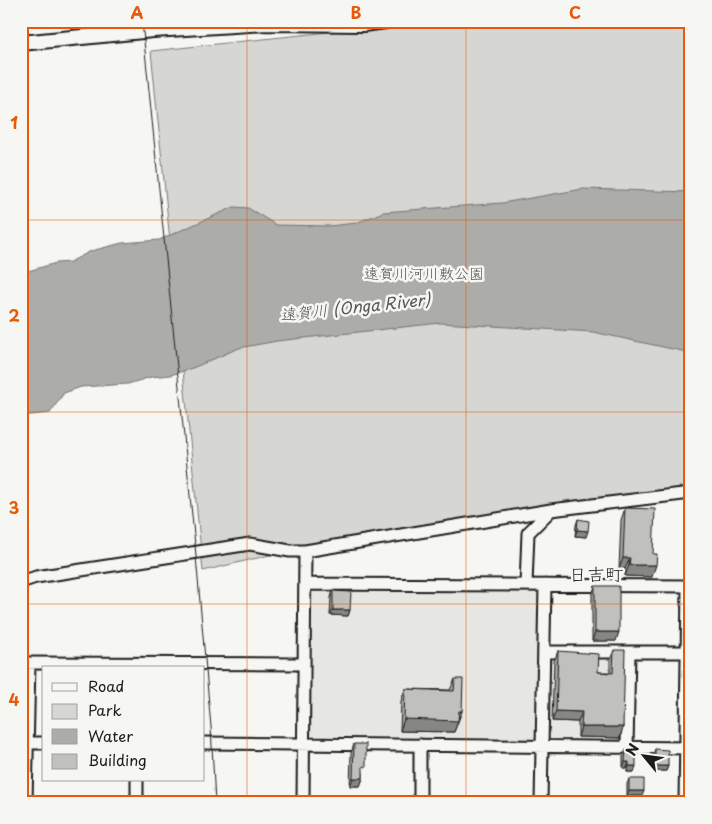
<svg xmlns="http://www.w3.org/2000/svg" width="712" height="824" viewBox="0 0 712 824" font-family="'Playpen Sans','Klee One',sans-serif">
<rect width="100%" height="100%" fill="#f6f6f2"/>
<filter id="ink" filterUnits="userSpaceOnUse"><feTurbulence type="fractalNoise" baseFrequency=".02" numOctaves="2"/><feDisplacementMap in="SourceGraphic" scale="10" xChannelSelector="R" yChannelSelector="G"/><feConvolveMatrix kernelMatrix="1 2 1 2 8 2 1 2 1" color-interpolation-filters="sRGB"/></filter>
<g filter="url(#ink)">
<path fill="#e6e6e2" d="M313 588 541 593 538 741 310 736Z
M549 655 626 657 623 743 547 741Z"/>
<path fill="#d6d6d2" stroke="#797977" d="M432 21H691V486L316 544 203 571 151 51Z"/>
<path fill="#acaca9" stroke="#727271" d="M583 189 691 192V353L593 332 440 323 277 341 239 348 195 367 171 375 151 377 128 384 81 387 64 393 50 413 21 416V273L56 263 70 262 91 251 122 243 159 240 234 207 248 208 276 225 329 226 356 223 383 212 502 203Z"/>
<g fill="none" stroke-linecap="round" stroke-linejoin="round">
<defs>
<path id="minor" d="M21 582 36 577 250 544 290 551H305L551 510 691 493
M305 584 691 586
M526 585 528 533 551 510
M544 652H691
M21 663 304 664
M21 743H44
M204 743 691 748
M627 747 629 652
M26 803 29 663
M137 803V780
M303 803 305 551
M420 803V745
M541 803 545 585
M685 803 688 586"/>
<path id="major" d="M21 43 153 30 267 23 363 24 386 21"/>
</defs>
<use href="#minor" stroke="#1c1c1c" stroke-width="15"/>
<use href="#major" stroke="#1c1c1c" stroke-width="18"/>
<use href="#minor" stroke="#f6f6f2" stroke-width="11"/>
<use href="#major" stroke="#f6f6f2" stroke-width="14"/>
<path stroke="#1c1c1c" stroke-width="1" d="M142 21 195 545 211 727 215 803"/>
</g>
<path fill="#a5a5a3" stroke="#1c1c1c" d="M625 508 652 577 625 576V569H619L621 520Z
M578 519 586 537 575 536 576 525Z
M595 586 616 641H592V595Z
M333 591 350 610 348 616 330 615 331 597Z
M614 650 623 727 620 738 578 737V722L552 721 554 661 558 651 598 672H610V660Z
M455 679 462 711 454 732 400 731 401 701 405 689 450 690Z
M354 744 363 773V778L360 786H350L351 753Z
M655 749 668 766 666 771H653V755Z
M626 750 634 772H627V768H623V756Z
M629 779 642 796H627V784Z"/>
<path fill="#868684" stroke="#1c1c1c" d="M577 530 588 531 586 537 575 536Z
M623 558H630L625 569H619Z
M629 565H656L652 577 625 576Z
M333 610H350L348 616 330 615Z
M595 632H619L616 641H592Z
M459 711H462L454 732 400 731 404 719Z
M556 711 582 712 578 722 552 721Z
M581 727H623L620 738 578 737Z
M625 762H629L627 768H623Z
M629 766H636L634 772H627Z
M655 766H668L666 771H653Z
M353 778H363L360 786H350Z
M629 791H644L642 796H627Z"/>
<path fill="#c0c0bd" stroke="#1c1c1c" d="M625 508 655 509 653 554H657L656 565H629L630 558H623Z
M578 519 589 521 588 531 577 530Z
M595 586H619V632H595Z
M333 591 351 592 350 610H333Z
M614 650H625L623 727H581L582 712 556 711 558 651 599 654 598 672 613 673Z
M455 679H463L462 711H459L458 721 404 719 405 689 454 691Z
M354 744H366V767L363 766V778H353Z
M655 749 668 750V766H655Z
M626 750H636V766H629V762H625Z
M629 779H644V791H629Z"/>
</g>
<path fill="none" stroke="#e8590c" stroke-width="1" stroke-opacity="0.55" d="M247 21V803M466 21V803M21 220H691M21 412H691M21 604H691"/>
<g text-anchor="middle" stroke-width="5" stroke-linejoin="round" paint-order="stroke">
<g font-size="15" fill="#545453" stroke="#f6f6f2">
<text x="424" y="279">遠賀川河川敷公園</text>
</g>
<g font-size="16" font-style="italic" fill="#565654" stroke="#f6f6f2">
<text transform="translate(355 307) rotate(-6)" y="6">遠賀川 (Onga River)</text>
</g>
<g font-size="18" fill="#1c1c1c" stroke="#f6f6f2">
<text x="596" y="581">日吉町</text>
</g>
</g>
<rect width="712" height="824" fill="none" stroke="#f6f6f2" stroke-width="55"/>
<rect x="42" y="666" width="162" height="115" fill="#f6f6f2" stroke="#9f9f9c"/>
<rect x="52" y="683" width="25" height="8" fill="#f6f6f2" stroke="#9f9f9c"/>
<text x="88" y="692" font-size="15" fill="#1c1c1c">Road</text>
<rect x="52" y="704" width="25" height="15" fill="#d6d6d2" stroke="#9f9f9c"/>
<text x="88" y="716" font-size="15" fill="#1c1c1c">Park</text>
<rect x="52" y="729" width="25" height="15" fill="#acaca9" stroke="#9f9f9c"/>
<text x="88" y="742" font-size="15" fill="#1c1c1c">Water</text>
<rect x="52" y="754" width="25" height="15" fill="#c0c0bd" stroke="#9f9f9c"/>
<text x="88" y="766" font-size="15" fill="#1c1c1c">Building</text>
<g transform="translate(644 756) rotate(299)" stroke="#f6f6f2" stroke-width="4" paint-order="stroke">
<path d="M0-4L9 19L0 12L-9 19Z" fill="#1c1c1c"/>
<text y="-8" font-size="14" font-weight="bold" text-anchor="middle" fill="#1c1c1c">N</text>
</g>
<rect x="28" y="28" width="656" height="768" fill="none" stroke="#e8590c" stroke-width="2"/>
<g font-size="16" text-anchor="middle" font-weight="bold" fill="#e8590c">
<text x="137" y="19">A</text>
<text x="356" y="19">B</text>
<text x="575" y="19">C</text>
<text x="14" y="129">1</text>
<text x="14" y="322">2</text>
<text x="14" y="514">3</text>
<text x="14" y="706">4</text>
</g>
</svg>
